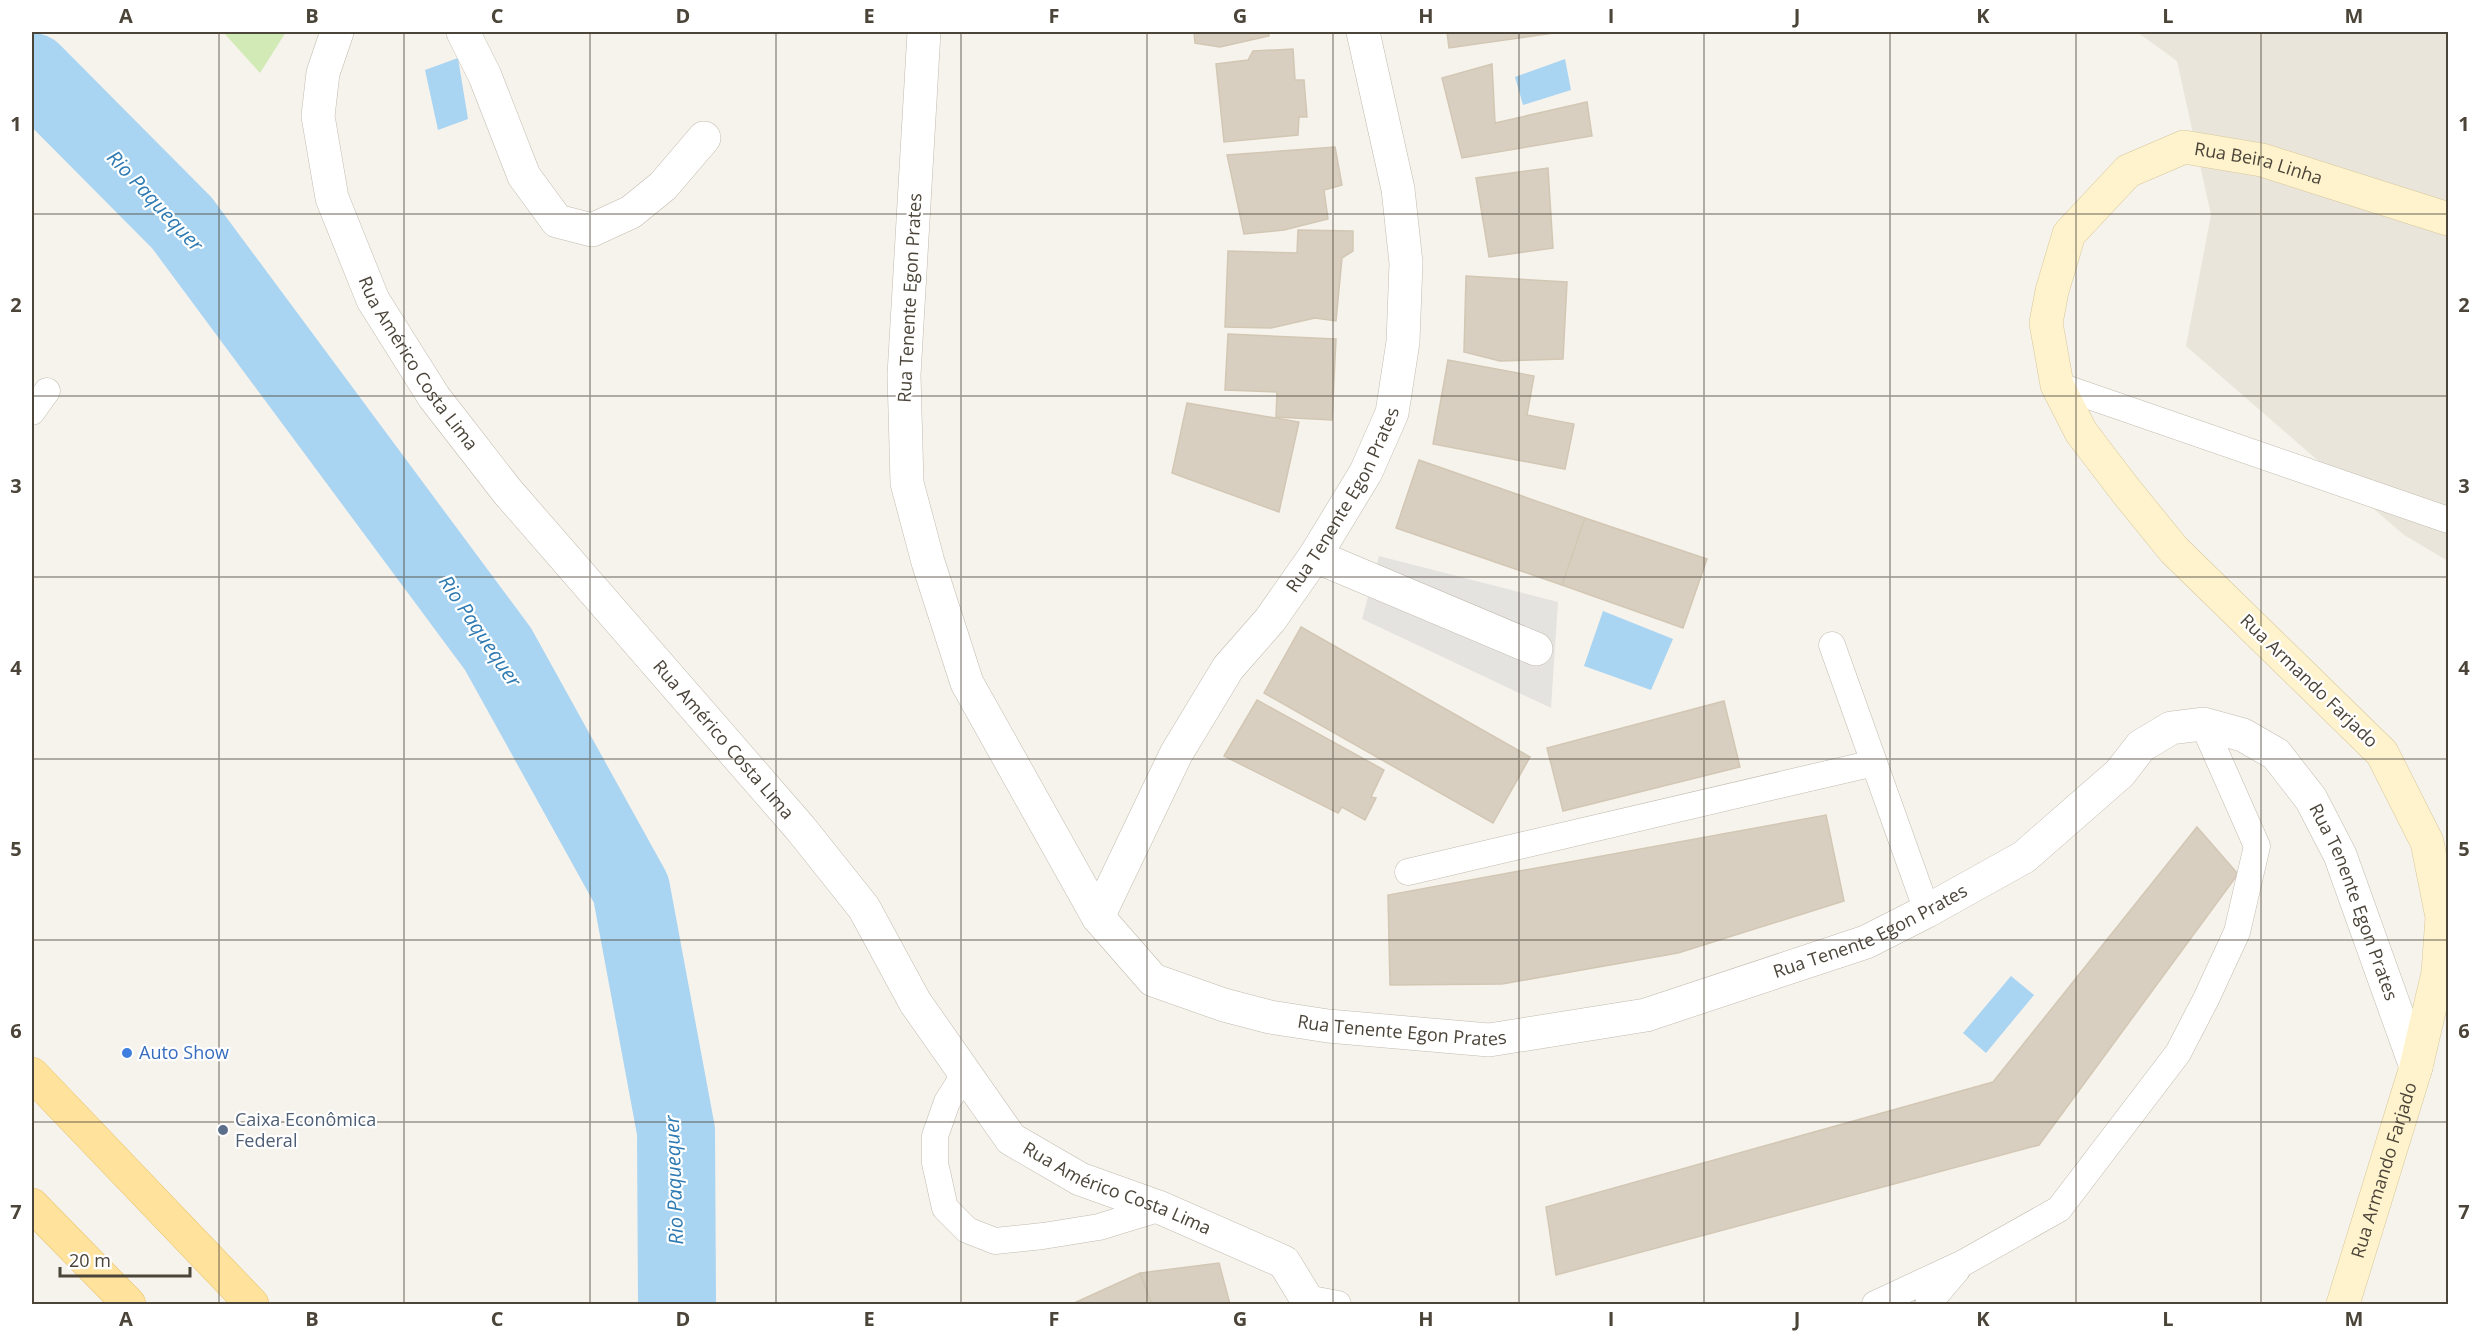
<svg xmlns="http://www.w3.org/2000/svg" width="2480" height="1336" viewBox="0 0 2480 1336" font-family="'Open Sans',sans-serif">
<rect width="100%" height="100%" fill="#f6f3ec"/>
<path fill="#eae5da" d="M2137 32H2448V561L2404 535 2186 346 2211 215 2177 61Z"/>
<path fill="#d2eab5" d="M223 32H286L260 73Z"/>
<path fill="#e5e3e0" d="M1379 556 1558 602 1551 708 1362 619Z"/>
<path fill="#a9d4f2" d="M458 58 468 119 438 130 425 70Z
M1565 59 1571 90 1523 105 1515 77Z
M1603 611 1673 639 1651 690 1584 666Z
M2011 976 2034 995 1986 1053 1963 1033Z"/>
<g fill="none" stroke-linecap="round" stroke-linejoin="round">
<path stroke="#a9d4f2" stroke-width="78" d="M32 72 182 223 498 649 631 889 676 1131 677 1304"/>
</g>
<path fill="#d8cfc1" stroke="#d3c7b4" stroke-width="1.5" d="M1194 32H1269V36L1220 47 1195 43Z
M1447 32H1561L1449 48Z
M1293 49 1295 80H1304L1307 117H1299L1298 135 1224 142 1216 64 1248 60 1253 51Z
M1492 64 1495 123 1587 102 1592 136 1462 158 1442 78Z
M1335 147 1342 185 1324 190 1328 219 1284 230 1244 234 1227 155Z
M1548 168 1553 248 1489 257 1476 178Z
M1298 230 1353 231V251L1342 258 1336 321 1315 318 1271 328 1225 327 1228 251 1297 253Z
M1466 276 1567 282 1563 359 1500 361 1464 352Z
M1228 334 1336 339 1332 420 1276 417 1277 392 1225 390Z
M1448 360 1534 376 1527 415 1574 424 1565 469 1433 444Z
M1187 403 1299 422 1279 512 1172 473Z
M1419 460 1585 518 1562 585 1396 528Z
M1585 518 1707 559 1683 628 1562 585Z
M1301 627 1530 757 1493 823 1264 693Z
M1257 700 1384 770 1371 797 1376 798 1365 820 1342 807 1338 813 1224 756Z
M1724 701 1740 767 1563 811 1547 748Z
M1826 815 1844 901 1678 953 1502 984 1390 985 1388 895Z
M2197 827 2238 874 2039 1145 1556 1275 1546 1207 1993 1082Z
M1219 1263 1230 1304H1152L1140 1273Z
M1140 1273 1152 1304H1072Z"/>
<g fill="none" stroke-linecap="round" stroke-linejoin="round">
<defs>
<path id="lane" d="M2057 385 2448 520
M32 412 47 391
M1832 645 1927 911
M1408 872 1874 763
M964 1075 947 1102 935 1136V1163L945 1208 967 1230 995 1241 1043 1236 1099 1227 1161 1208
M1306 1298 1338 1304
M1875 1304 1963 1263 2059 1209 2178 1053 2206 999 2237 932 2257 846 2203 724
M1928 1304 1957 1270"/>
<g id="street">
<path id="s1" d="M337 32 323 73 318 116 332 198 373 300 434 397 507 491 801 829 864 908 915 1002 1011 1139 1080 1179 1161 1208 1284 1262 1306 1298V1304"/>
<path d="M463 32 485 76 524 176 557 221 592 230 631 212 663 186 704 138"/>
<path id="s2" d="M924 32 904 375 907 483 928 562 967 683 1098 917 1153 980 1224 1005 1270 1017 1328 1026 1489 1040 1646 1015 1866 942 1927 911 2024 857 2120 773 2141 746 2171 728 2203 724 2243 735 2276 754 2311 799 2340 855 2416 1067"/>
<path d="M1315 556 1536 649"/>
<path id="s3" d="M1098 917 1176 754 1228 668 1270 620 1315 556 1366 472 1392 413 1403 342 1406 263 1398 189 1363 32"/>
</g>
<g id="secondary">
<path id="s4" d="M2343 1304 2416 1067 2438 973 2442 917 2427 842 2382 753 2174 550 2126 491 2081 432 2057 385 2046 323 2052 291 2069 234 2128 171 2184 147 2262 160 2448 219"/>
</g>
<path id="primary" d="M32 1074 252 1304
M32 1205 129 1304"/>
</defs>
<use href="#lane" stroke="#c2bbae" stroke-width="27"/>
<use href="#street" stroke="#c2bbae" stroke-width="34"/>
<use href="#secondary" stroke="#d6c79b" stroke-width="34"/>
<use href="#primary" stroke="#e6c16a" stroke-width="34"/>
<use href="#lane" stroke="#fff" stroke-width="26"/>
<use href="#street" stroke="#fff" stroke-width="33"/>
<use href="#secondary" stroke="#fff3cd" stroke-width="33"/>
<use href="#primary" stroke="#ffe39c" stroke-width="33"/>
</g>
<path fill="none" stroke="#4b4439" stroke-width="1.5" stroke-opacity="0.55" d="M219 32V1304M404 32V1304M590 32V1304M776 32V1304M961 32V1304M1147 32V1304M1333 32V1304M1519 32V1304M1704 32V1304M1890 32V1304M2076 32V1304M2261 32V1304M32 214H2448M32 396H2448M32 577H2448M32 759H2448M32 940H2448M32 1122H2448"/>
<circle fill="#3f7fe0" stroke="#fff" stroke-width="2" cx="127" cy="1053" r="6"/>
<circle fill="#5c6f8a" stroke="#fff" stroke-width="2" cx="223" cy="1130" r="6"/>
<g text-anchor="middle" stroke-width="4.5" stroke-linejoin="round" paint-order="stroke">
<g font-size="18" fill="#4b4439" stroke="#fff">
<text dy="6" stroke="none"><textPath href="#s4" startOffset="1449">Rua Beira Linha</textPath></text>
<text transform="translate(910 298) rotate(-87)" y="6">Rua Tenente Egon Prates</text>
<text dy="6" stroke="none"><textPath href="#s1" startOffset="357">Rua Américo Costa Lima</textPath></text>
<text dy="6" stroke="none"><textPath href="#s3" startOffset="486">Rua Tenente Egon Prates</textPath></text>
<text transform="translate(2309 681) rotate(44)" y="6">Rua Armando Farjado</text>
<text dy="6" stroke="none"><textPath href="#s1" startOffset="843">Rua Américo Costa Lima</textPath></text>
<text dy="6" stroke="none"><textPath href="#s2" startOffset="2403">Rua Tenente Egon Prates</textPath></text>
<text dy="6" stroke="none"><textPath href="#s2" startOffset="1754">Rua Tenente Egon Prates</textPath></text>
<text dy="6" stroke="none"><textPath href="#s2" startOffset="1268">Rua Tenente Egon Prates</textPath></text>
<text dy="6" stroke="none"><textPath href="#s4" startOffset="140">Rua Armando Farjado</textPath></text>
<text dy="6" stroke="none"><textPath href="#s1" startOffset="1454">Rua Américo Costa Lima</textPath></text>
</g>
<g font-size="18" fill="#366cbe" stroke="#fff" text-anchor="start">
<text x="139" y="1059">Auto Show</text>
</g>
<g font-size="18" fill="#4e5e75" stroke="#fff" text-anchor="start">
<text x="235" y="1126">Caixa Econômica<tspan x="235" dy="21">Federal</tspan></text>
</g>
<g font-size="20" font-style="italic" fill="#2e7ab2" stroke="#fff">
<text transform="translate(155 201) rotate(47)" y="7">Rio Paquequer</text>
<text transform="translate(480 631) rotate(56)" y="7">Rio Paquequer</text>
<text transform="translate(674 1180) rotate(-92)" y="7">Rio Paquequer</text>
</g>
</g>
<rect width="2480" height="1336" fill="none" stroke="#ffffff" stroke-width="66"/>
<path d="M60 1267v9h130v-9" fill="none" stroke="#4b4439" stroke-width="3"/>
<text x="69" y="1267" font-size="18" fill="#4b4439" stroke="#ffffff" stroke-width="4.5" paint-order="stroke">20 m</text>
<rect x="33" y="33" width="2414" height="1270" fill="none" stroke="#4b4439" stroke-width="2"/>
<g font-size="20" text-anchor="middle" font-weight="bold" fill="#4b4439">
<text x="126" y="23">A</text>
<text x="312" y="23">B</text>
<text x="497" y="23">C</text>
<text x="683" y="23">D</text>
<text x="869" y="23">E</text>
<text x="1054" y="23">F</text>
<text x="1240" y="23">G</text>
<text x="1426" y="23">H</text>
<text x="1611" y="23">I</text>
<text x="1797" y="23">J</text>
<text x="1983" y="23">K</text>
<text x="2168" y="23">L</text>
<text x="2354" y="23">M</text>
<text x="16" y="131">1</text>
<text x="2464" y="131">1</text>
<text x="16" y="312">2</text>
<text x="2464" y="312">2</text>
<text x="16" y="493">3</text>
<text x="2464" y="493">3</text>
<text x="16" y="675">4</text>
<text x="2464" y="675">4</text>
<text x="16" y="856">5</text>
<text x="2464" y="856">5</text>
<text x="16" y="1038">6</text>
<text x="2464" y="1038">6</text>
<text x="16" y="1219">7</text>
<text x="2464" y="1219">7</text>
<text x="126" y="1326">A</text>
<text x="312" y="1326">B</text>
<text x="497" y="1326">C</text>
<text x="683" y="1326">D</text>
<text x="869" y="1326">E</text>
<text x="1054" y="1326">F</text>
<text x="1240" y="1326">G</text>
<text x="1426" y="1326">H</text>
<text x="1611" y="1326">I</text>
<text x="1797" y="1326">J</text>
<text x="1983" y="1326">K</text>
<text x="2168" y="1326">L</text>
<text x="2354" y="1326">M</text>
</g>
</svg>
